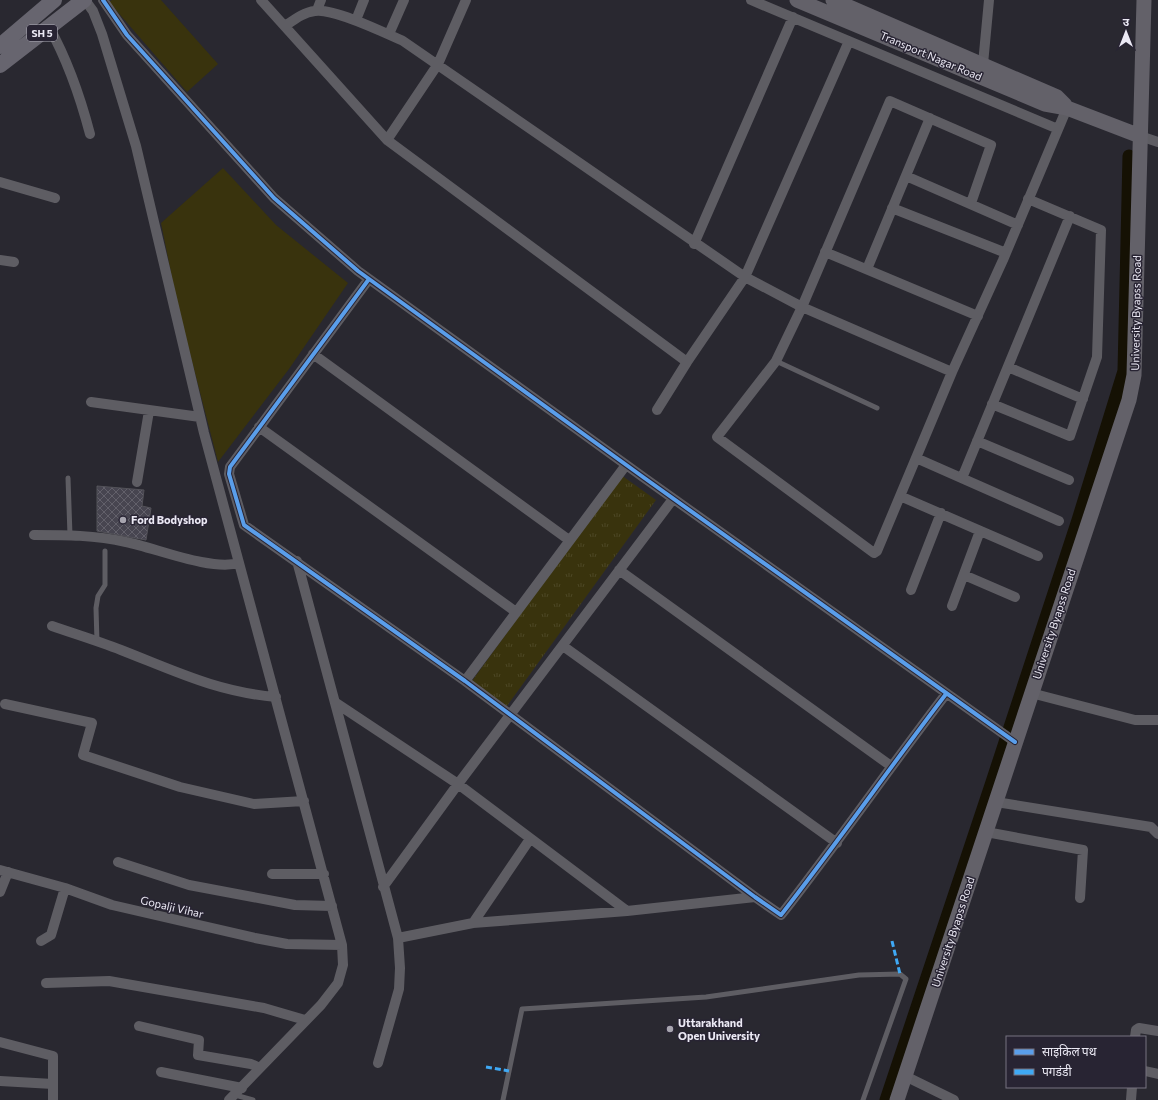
<svg xmlns="http://www.w3.org/2000/svg" width="1158" height="1100" viewBox="0 0 1158 1100" font-family="Commissioner,'Noto Sans Devanagari',sans-serif">
<defs>
<pattern id="park-tufts" width="24" height="20" patternUnits="userSpaceOnUse"><rect width="24" height="20" fill="#39330d"/><path d="M3 7l-1-3M5 7V3M7 7l1-3M15 17l-1-3M17 17v-4M19 17l1-3" fill="none" stroke="#4c4725"/></pattern>
<pattern id="building-cross-hatch" width="8" height="8" patternUnits="userSpaceOnUse"><rect width="8" height="8" fill="#474550"/><path d="M0 0l8 8M0 8l8-8" fill="none" stroke="#62606a"/></pattern>
</defs>
<rect width="100%" height="100%" fill="#292830"/>
<path fill="#39330d" d="M112 0H161L218 64 187 92 109 2Z
M223 168 276 225 348 283 289 369 218 462 178 307 161 223Z"/>
<path fill="url(#park-tufts)" d="M621 475 656 500 507 706 472 681Z"/>
<g fill="none" stroke-linecap="round" stroke-linejoin="round">
<path stroke="#151104" stroke-width="13" d="M886 1100 992 782 1078 520 1124 371 1129 156"/>
</g>
<path fill="url(#building-cross-hatch)" stroke="#535259" d="M97 486 144 490 142 506 151 508 146 540 97 531Z"/>
<g fill="none" stroke-linecap="round" stroke-linejoin="round">
<path stroke="#5e5d63" stroke-width="5" d="M776 361 877 408
M68 478 70 535
M97 642 96 608 98 596 105 585V551
M235 1095 253 1100
M503 1100 522 1009 706 997 859 975 900 974 906 979 863 1100"/>
<path stroke="#5e5d63" stroke-width="10" d="M85 0 93 11 102 34 136 146 204 433 342 945 343 965 338 983 321 1005 229 1100
M103 0 127 35 274 198 358 271 643 477 1015 742
M261 0 387 140 687 362 745 277 849 41
M751 0 1058 129
M317 10 321 0
M356 20 364 0
M285 26C295 19 304 12 315 11 334 8 385 33 403 41L745 277 802 307 952 372 1003 260 1067 108
M49 27C68 61 80 96 90 134
M389 34 404 0
M983 64 989 0
M1140 136 1158 142
M387 140 438 64 466 0
M906 176 1018 225
M0 182 55 198
M892 208 1006 253
M694 244 793 17
M825 252 978 316
M0 260 14 262
M867 269 930 118
M369 279 230 467 229 474 244 525 465 681 755 897 781 915C838 842 890 767 946 694
M313 354 569 540
M1008 367 1083 399
M952 372 877 551 874 553 717 437 776 361 802 307 890 101 991 145 971 203
M91 402 200 417
M992 404 1070 436 1097 357 1101 230 1028 199
M657 410 687 362
M259 427 516 612
M977 441 1069 480
M916 458 1059 521
M962 478 1070 216
M137 482 149 411
M900 496 1038 556
M34 535C65 535 95 535 126 542 156 548 210 571 239 563
M297 561 398 938 400 968 399 989 378 1063
M619 570 891 766
M964 575 1015 597
M911 590 941 513
M952 606 980 531
M52 626C75 634 98 641 121 650 175 671 217 692 276 697
M563 646 837 843
M465 681 626 465
M1031 693 1135 720H1158
M336 703 458 784 627 911
M5 704 92 723 83 755 180 787 254 804 304 801
M996 802 1151 827 1158 834
M986 832 1083 850 1080 898
M118 862 189 885 295 905 332 906
M0 870 65 888 112 905 255 938 287 944 342 945
M272 874H324
M383 887 458 784 673 499
M0 892 8 872
M473 923 530 839
M398 938 473 923 627 911 755 897
M41 941 51 935 65 888
M46 983 109 981 264 1008 305 1020
M139 1026 199 1040 198 1055 251 1064 260 1068
M1135 1037 1136 1030 1139 1028 1158 1031
M0 1042 53 1056V1100
M1145 1071 1158 1074
M161 1072 242 1088
M905 1076 954 1100
M0 1081 53 1084
M1131 1100 1132 1087"/>
<path stroke="#636169" stroke-width="15" d="M797 0 1045 104 1067 108 1140 136
M833 0 1057 97 1065 105
M897 1100 1129 400 1134 375 1144 0"/>
<path stroke="#67656f" stroke-width="16" d="M0 46 54 0
M0 65 84 0"/>
<path stroke="#3fa9f5" stroke-width="3" stroke-dasharray="6 3" stroke-linecap="butt" d="M892 941 900 974
M486 1067 509 1071"/>
<defs>
<path id="cycleway" d="M103 0 127 35 274 198 358 271 643 477 1015 742
M369 279 230 467 229 474 244 525 465 681 755 897 781 915C838 842 890 767 946 694"/>
</defs>
<use href="#cycleway" stroke="#282433" stroke-width="6"/>
<use href="#cycleway" stroke="#5a9eea" stroke-width="4"/>
</g>
<g fill="#a7a5af" stroke="#282433" stroke-width="1.5">
<circle cx="123" cy="520" r="4"/>
<circle cx="670" cy="1029" r="4"/>
</g>
<g text-anchor="middle" stroke-width="3" stroke-linejoin="round" paint-order="stroke">
<rect fill="#282433" stroke="#b0aeba" stroke-width="1" x="27" y="25" width="30" height="16" rx="3"/>
<g font-size="10" font-weight="bold" fill="#ebe9f4">
<text x="42" y="37">SH 5</text>
</g>
<g font-size="11" fill="#ebe9f4" stroke="#282433">
<text transform="translate(931 56) rotate(23)" y="4">Transport Nagar Road</text>
<text transform="translate(1136 313) rotate(-89)" y="4">University Byapss Road</text>
<text transform="translate(1054 624) rotate(-72)" y="4">University Byapss Road</text>
<text transform="translate(172 907) rotate(13)" y="4">Gopalji Vihar</text>
<text transform="translate(953 932) rotate(-72)" y="4">University Byapss Road</text>
</g>
<g font-size="11" font-weight="bold" fill="#ebe9f4" stroke="#282433" text-anchor="start">
<text x="131" y="524">Ford Bodyshop</text>
<text x="678" y="1027">Uttarakhand<tspan x="678" dy="13">Open University</tspan></text>
</g>
</g>
<rect x="1006" y="1036" width="140" height="52" fill="#282433" stroke="#767380"/>
<rect x="1014" y="1049" width="20" height="6" fill="#5a9eea" stroke="#767380"/>
<text x="1042" y="1056" font-size="12" fill="#ebe9f4">साइकिल पथ</text>
<rect x="1014" y="1069" width="20" height="6" fill="#3fa9f5" stroke="#767380"/>
<text x="1042" y="1076" font-size="12" fill="#ebe9f4">पगडंडी</text>
<g transform="translate(1126 32)" stroke="#282433" stroke-width="3" paint-order="stroke">
<path d="M0-3L7 15L0 10L-7 15Z" fill="#ebe9f4"/>
<text y="-6" font-size="11" font-weight="bold" text-anchor="middle" fill="#ebe9f4">उ</text>
</g>
</svg>
